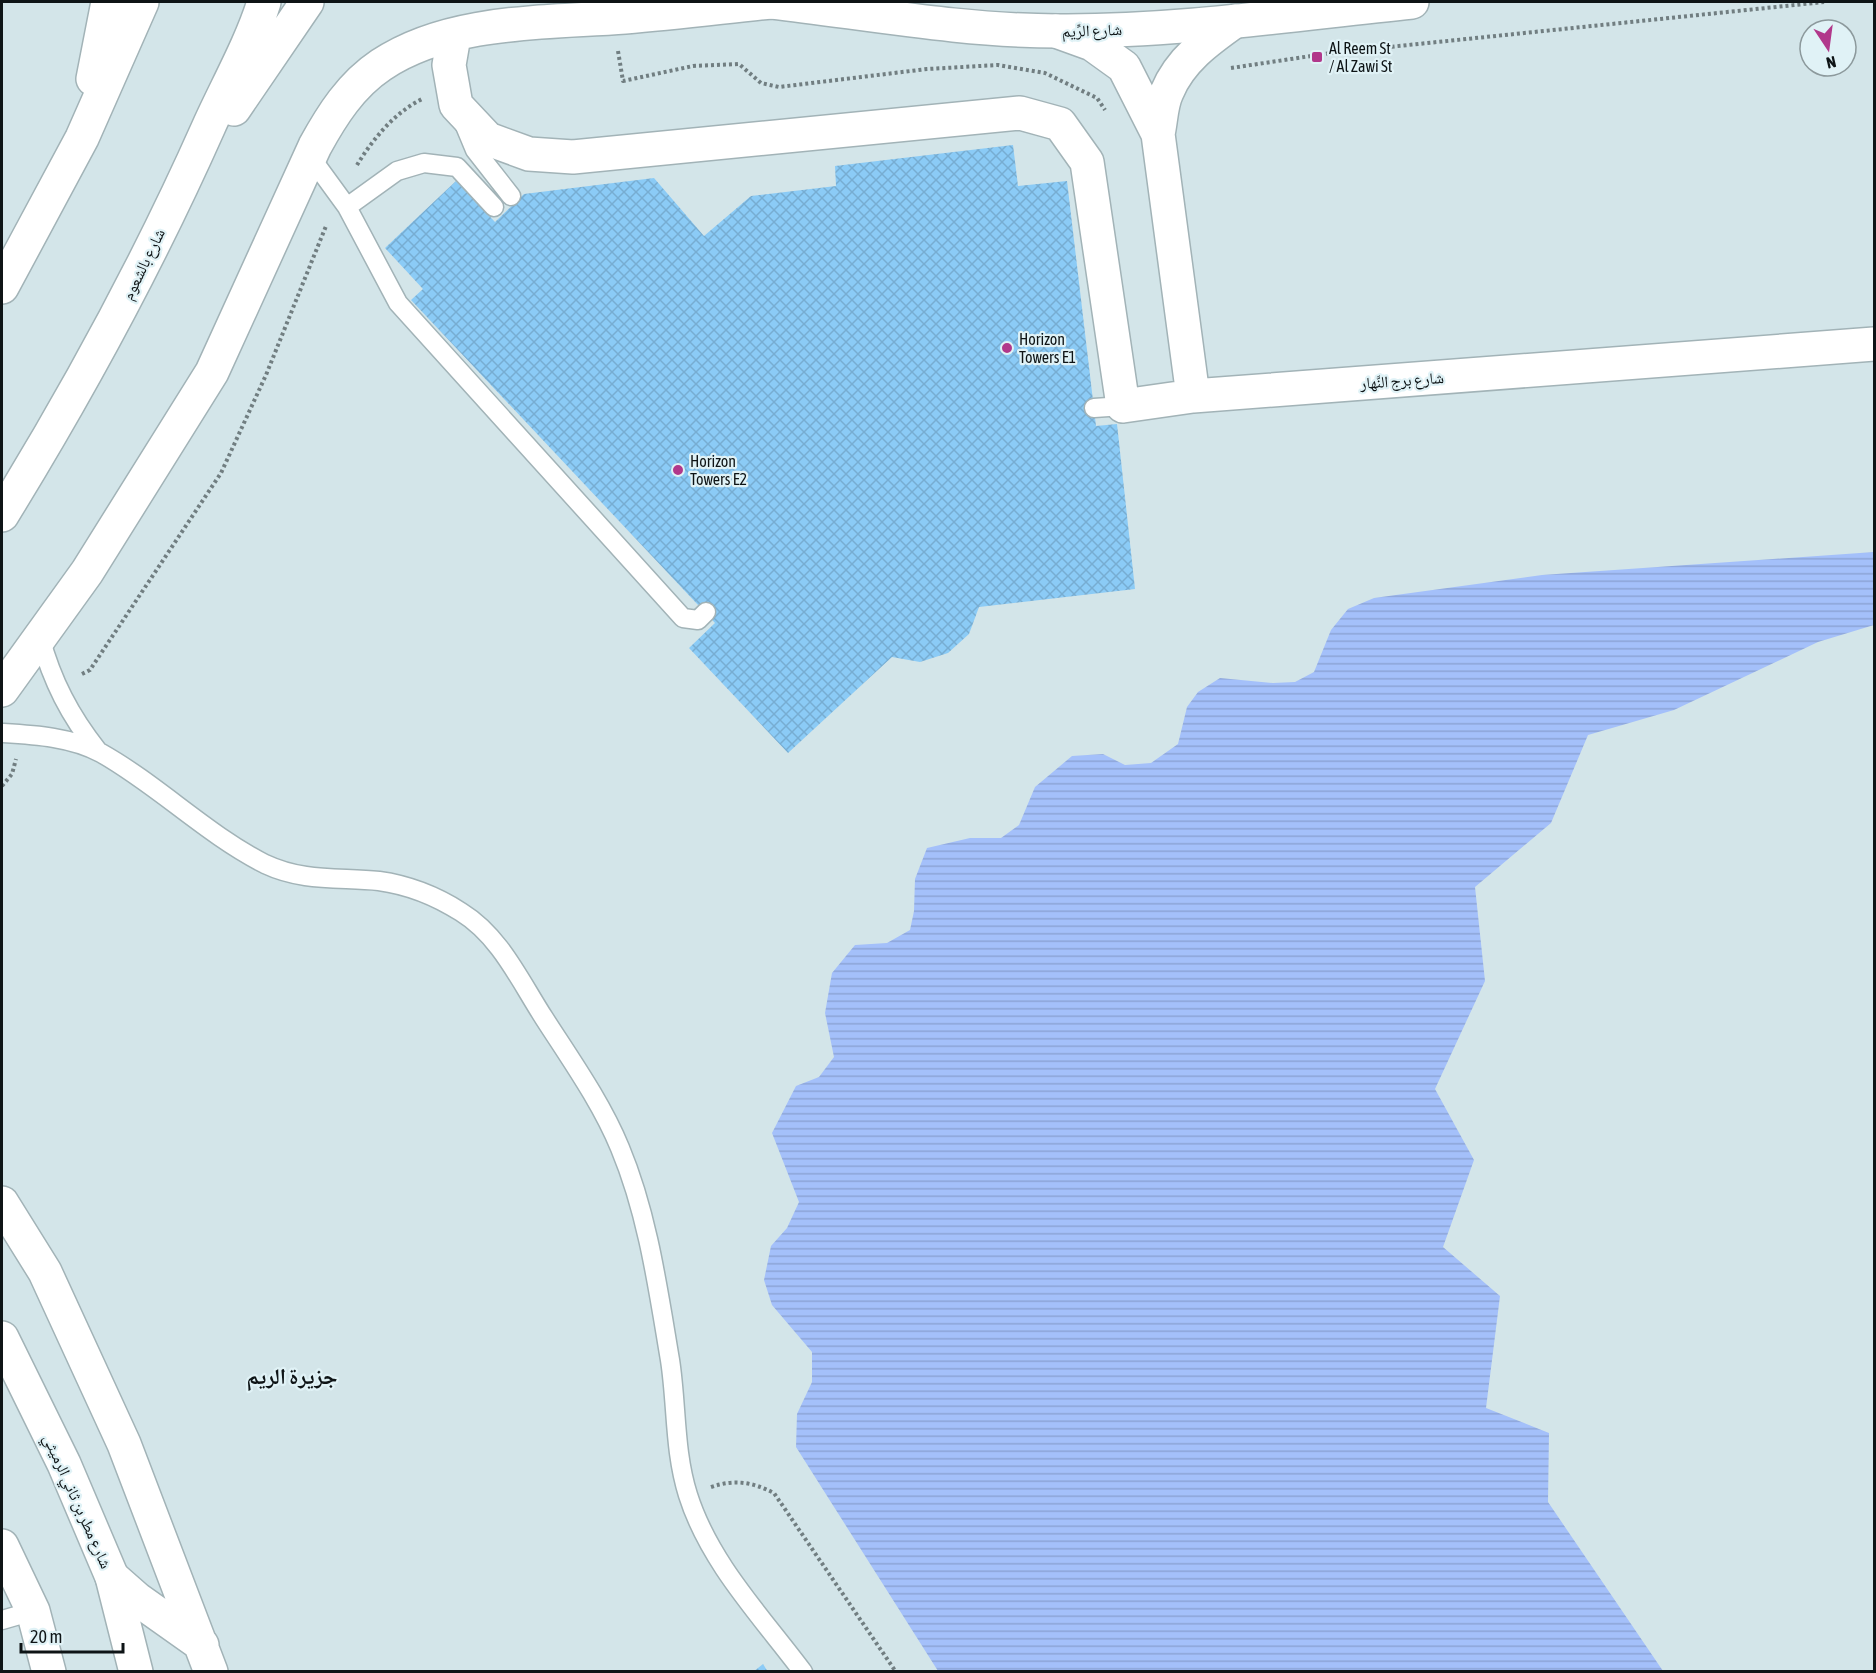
<svg xmlns="http://www.w3.org/2000/svg" width="1876" height="1673" viewBox="0 0 1876 1673" font-family="'Asap Condensed','Noto Naskh Arabic',sans-serif">
<defs>
<pattern id="water-rules" width="6" height="5" patternUnits="userSpaceOnUse" patternTransform="scale(1.5)"><rect width="6" height="5" fill="#a4c0fa"/><path d="M0 2.5h6" fill="none" stroke="#8ca4d6"/></pattern>
<pattern id="building-cross-hatch" width="8" height="8" patternUnits="userSpaceOnUse" patternTransform="scale(1.5)"><rect width="8" height="8" fill="#8bcbf6"/><path d="M0 0l8 8M0 8l8-8" fill="none" stroke="#77add2"/></pattern>
</defs>
<rect width="100%" height="100%" fill="#d3e5e9"/>
<path fill="url(#water-rules)" d="M1874 552V625L1818 642 1674 710 1588 735 1551 823 1475 887 1485 981 1435 1089 1474 1160 1443 1247 1500 1296 1486 1408 1549 1433 1548 1502 1663 1671H938L796 1447 797 1414 812 1382V1352L772 1305 764 1280 771 1246 787 1228 799 1202 772 1133 796 1086 819 1077 834 1057 825 1013 832 973 855 945 887 943 910 930 914 911 915 879 927 848 970 838H1001L1019 825 1035 787 1072 756 1103 754 1125 765 1151 763 1178 744 1187 707 1198 692 1220 678 1273 683 1295 682 1314 672 1331 630 1348 609 1374 598 1542 575Z"/>
<path fill="url(#building-cross-hatch)" d="M1013 145 1018 186 1067 181 1096 426 1117 424 1135 589 979 607 969 634 948 653 920 662 892 657 788 753 689 648 715 623 411 300 423 289 385 248 456 181 495 222 524 194 654 178 704 236 751 196 836 186 835 166Z
M763 1664 768 1672H753Z"/>
<g fill="none" stroke-linecap="round" stroke-linejoin="round">
<defs>
<path id="lane" d="M465 126 475 150 511 196
M312 159 347 207 398 303 683 618 698 620 706 612
M347 207 397 171 424 163 457 167 494 207
M1094 408 1123 406
M40 637C52 681 70 716 98 751
M2 733C35 735 71 737 101 753 158 785 206 834 265 864 303 882 339 877 379 881 408 885 436 896 461 912 500 936 520 981 544 1018 571 1060 601 1102 620 1148 648 1215 658 1289 670 1360 677 1405 674 1451 688 1495 709 1562 761 1616 803 1672
M2 1620 33 1611"/>
<path id="street" d="M1056 31 1092 44 1124 67 1158 134 1193 396
M454 36 449 65 456 105 488 139 529 154 573 157 1020 113 1060 124 1087 162 1123 406 1193 396 1874 344
M1158 134C1161 121 1161 104 1167 92 1180 60 1208 40 1235 21
M2 690 87 572 212 372 315 146C332 115 351 85 381 65 450 19 546 23 625 17 674 13 722 7 771 2
M2 1203 45 1272 124 1444 211 1672
M112 1577 137 1599 202 1645"/>
<path id="secondary" d="M772 2C866 13 963 31 1058 31 1176 32 1294 14 1412 2
M93 79 108 2
M234 109 307 2
M2 287 82 138 142 2
M2 515C79 390 149 261 209 126 227 86 251 44 264 2
M2 1338 64 1464 112 1577 136 1672
M2 1546 33 1611 49 1672"/>
</defs>
<use href="#lane" stroke="#a2b3b7" stroke-width="21"/>
<use href="#street" stroke="#a2b3b7" stroke-width="36"/>
<use href="#secondary" stroke="#a2b3b7" stroke-width="36"/>
<path stroke="#717e81" stroke-width="4" stroke-dasharray="3 3" stroke-linecap="butt" d="M618 51 623 81 693 66 739 64 761 83 779 87 927 69 998 65 1045 73 1097 98 1105 110
M1231 68 1331 53 1824 2
M357 165C373 139 394 113 422 99
M82 674 90 670 221 473 266 375 326 226
M2 786 12 774 16 759
M711 1487C735 1479 752 1482 774 1493L896 1672"/>
<use href="#lane" stroke="#fff" stroke-width="18"/>
<use href="#street" stroke="#fff" stroke-width="33"/>
<use href="#secondary" stroke="#fff" stroke-width="33"/>
</g>
<g fill="#b1388b" stroke="#e0f2f6" stroke-width="2">
<rect x="1311" y="51" width="12" height="12" rx="3"/>
<circle cx="1007" cy="348" r="6"/>
<circle cx="678" cy="470" r="6"/>
</g>
<g text-anchor="middle" stroke-width="4.5" stroke-linejoin="round" paint-order="stroke">
<g font-size="16" fill="#0e1416" stroke="#e0f2f6">
<text transform="translate(1092 30) rotate(-2)" y="6">شارع الرِّيم</text>
<text transform="translate(143 264) rotate(-64)" y="6">شارع بالشعوم</text>
<text transform="translate(1402 380) rotate(-4)" y="6">شارع برج النَّهار</text>
<text transform="translate(78 1501) rotate(66)" y="6">شارع مطر بن ثاني الرميثي</text>
</g>
<g font-size="16" fill="#0e1416" stroke="#e0f2f6" text-anchor="start">
<text x="1329" y="54">Al Reem St<tspan x="1329" dy="18">/ Al Zawi St</tspan></text>
<text x="1019" y="345">Horizon<tspan x="1019" dy="18">Towers E1</tspan></text>
<text x="690" y="467">Horizon<tspan x="690" dy="18">Towers E2</tspan></text>
</g>
<g font-size="22" font-weight="bold" fill="#0e1416" stroke="#e0f2f6">
<text x="292" y="1384">جزيرة الريم</text>
</g>
</g>
<rect width="1876" height="1673" fill="none" stroke="#0e1416" stroke-width="6"/>
<g transform="translate(1828 48) rotate(167)"><circle r="28" fill="#e0f2f6" stroke="#8c999c" stroke-width="1.5"/>
<path d="M0-4.5L10 22L0 15L-10 22Z" fill="#b1388b"/>
<text y="-9" font-size="16" font-weight="bold" text-anchor="middle" fill="#0e1416">N</text>
</g>
<path d="M21 1643v9h102v-9" fill="none" stroke="#0e1416" stroke-width="3"/>
<text x="30" y="1643" font-size="18" fill="#0e1416" stroke="#e0f2f6" stroke-width="4.5" paint-order="stroke">20 m</text>
</svg>
